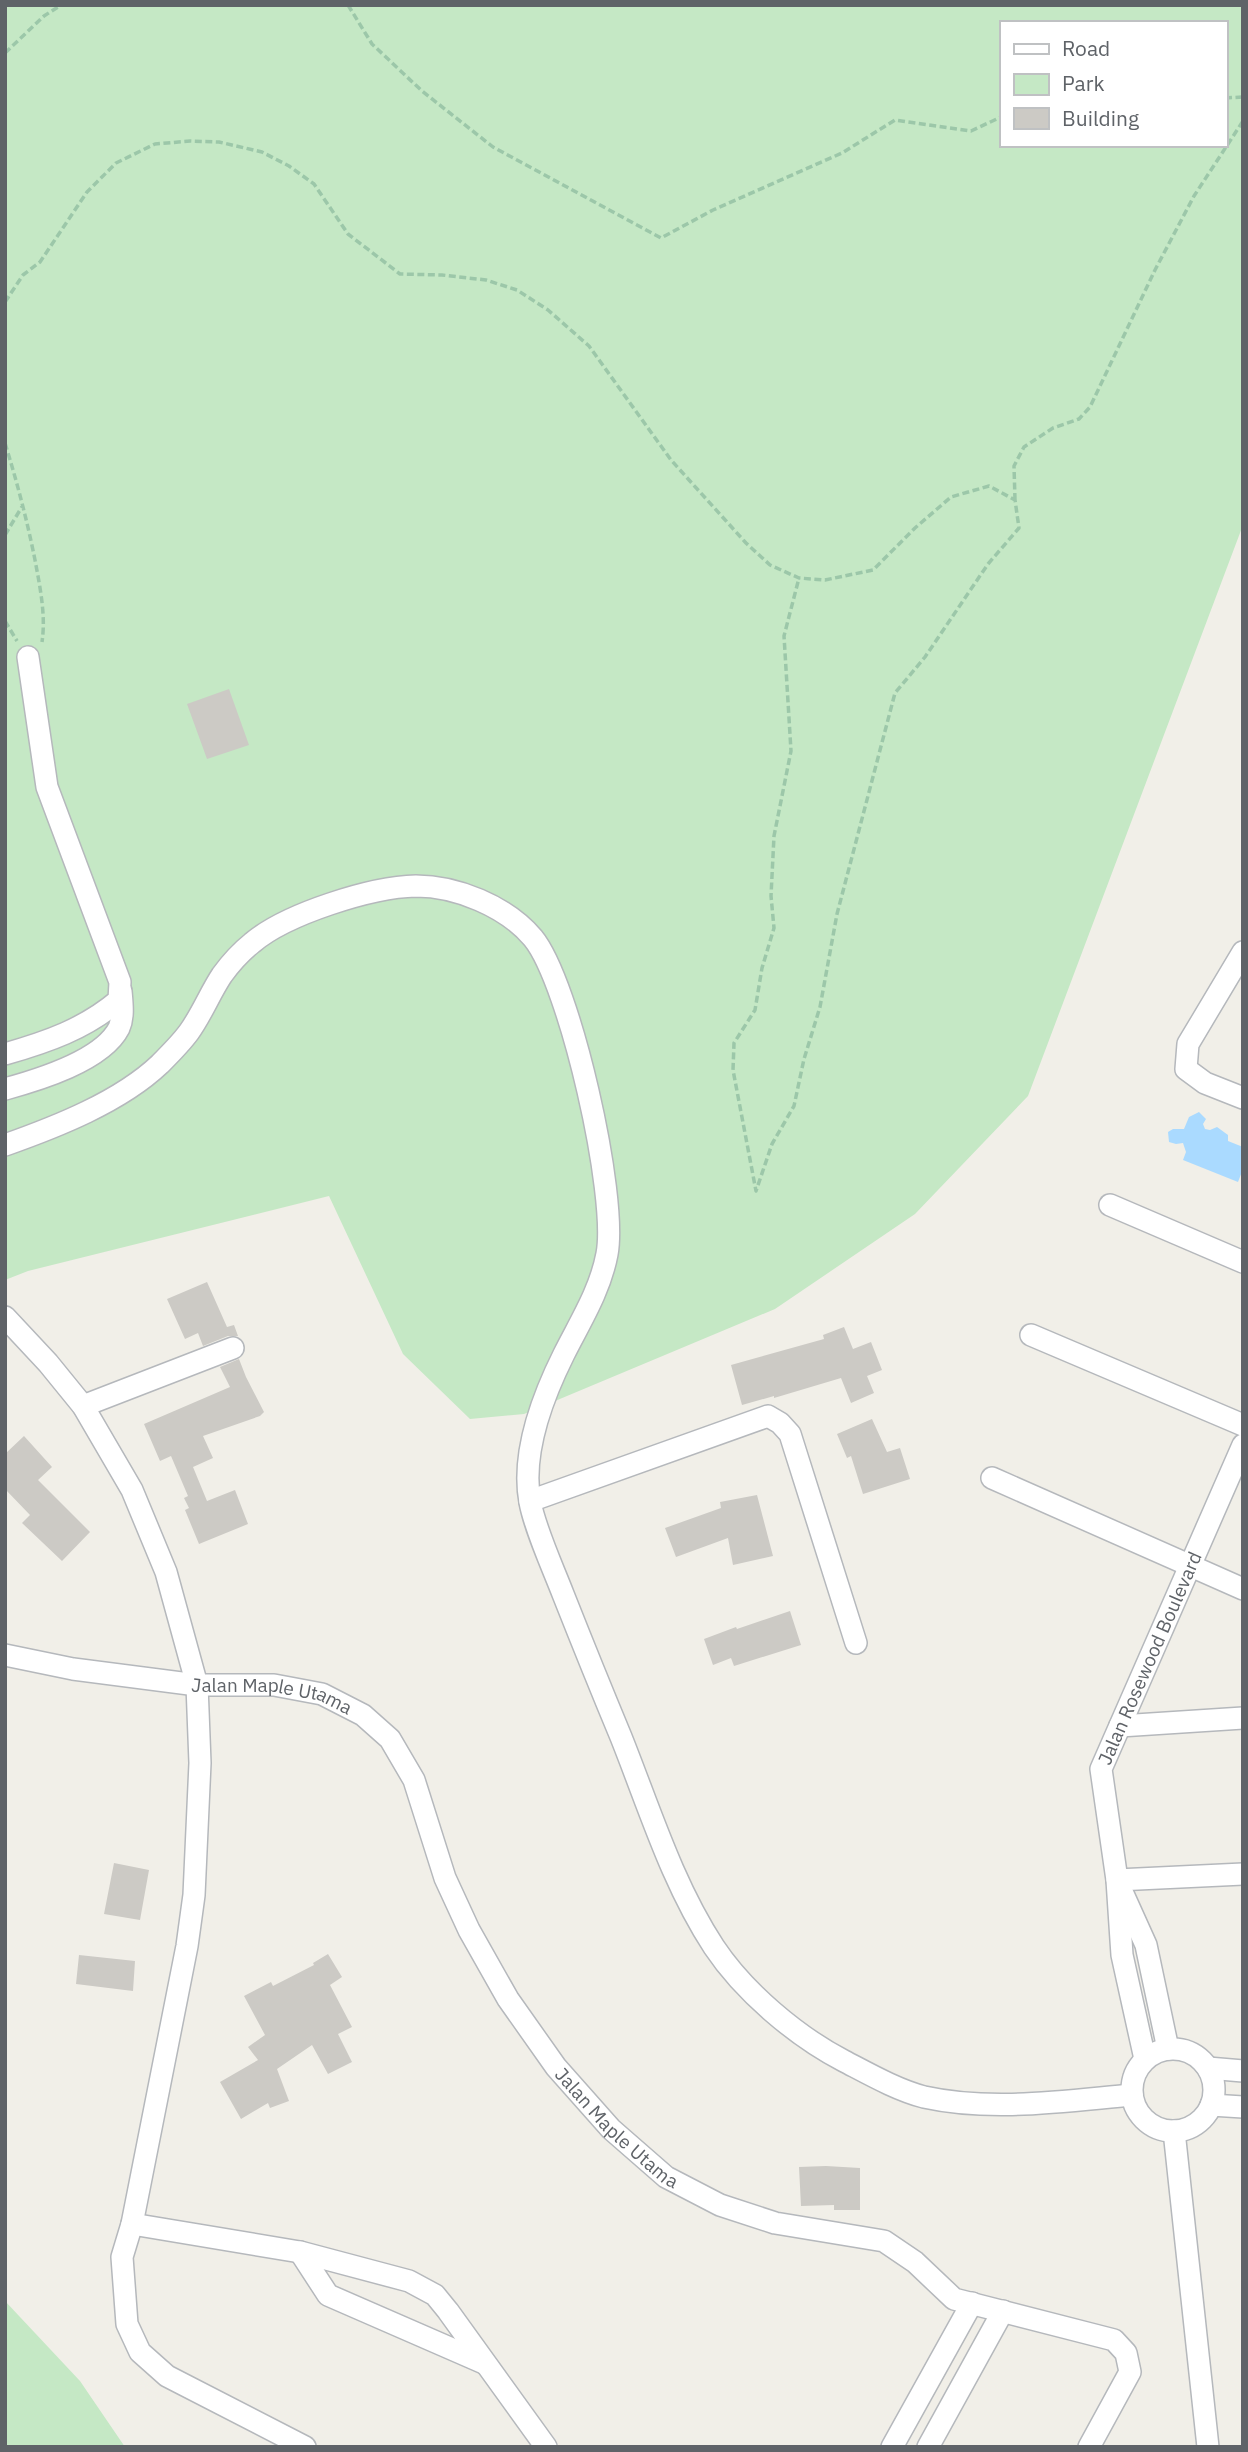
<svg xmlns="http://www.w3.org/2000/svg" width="1248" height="2452" viewBox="0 0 1248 2452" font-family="'IBM Plex Sans',sans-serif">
<rect width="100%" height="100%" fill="#f1efe8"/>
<path fill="#c5e8c5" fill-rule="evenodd" d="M5 5H1243V525L1028 1096 915 1214 775 1309 524 1414 470 1419 403 1354 329 1196 28 1271 5 1280ZM1001 23H1225V145H1001Z
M5 2301 80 2381 125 2447H5Z"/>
<path fill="#aadaff" d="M1199 1112 1206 1119 1203 1124 1205 1129 1210 1130 1217 1127 1228 1135V1141L1243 1147V1169L1238 1182 1183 1160 1186 1152 1183 1143 1176 1144 1169 1142 1168 1132 1173 1129H1184L1189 1117Z"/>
<path fill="#cccac5" d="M229 689 249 745 207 759 187 704Z
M207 1282 227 1327 234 1325 238 1336H228L203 1346 198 1333 185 1339 167 1299Z
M844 1327 853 1349 871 1342 882 1370 867 1376 874 1393 851 1403 841 1378 774 1398V1396L742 1405 731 1365 824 1339 823 1335Z
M239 1359 246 1377 264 1412 260 1416 203 1436 213 1458 193 1467 207 1501 235 1490 248 1524 199 1544 185 1510 189 1508 184 1498 188 1496 171 1456 160 1461 144 1424 230 1387 220 1367Z
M872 1419 887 1452 900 1448 910 1479 863 1494 851 1456 847 1458 837 1434Z
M24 1436 52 1467 38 1480 90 1532 62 1561 22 1523 30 1515 5 1489V1454Z
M757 1495 773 1556 733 1565 728 1538 676 1557 665 1528 721 1508 720 1502Z
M790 1611 801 1645 734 1666 731 1658 713 1665 704 1639 736 1627 737 1629Z
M114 1863 149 1870 140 1920 104 1914Z
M328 1954 342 1977 330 1985 352 2027 338 2034 352 2062 328 2074 312 2045 277 2069 289 2101 270 2108 268 2103 241 2119 220 2082 258 2060 248 2047 265 2035 244 1996 271 1982 273 1986 314 1965 313 1963Z
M79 1955 135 1961 133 1991 76 1984Z
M826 2166 860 2168V2210H834V2205L801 2206 799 2167Z"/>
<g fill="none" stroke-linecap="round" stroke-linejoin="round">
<defs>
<g id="minor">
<path d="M1243 952 1188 1044 1186 1069 1205 1083 1243 1098"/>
<path d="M5 1054C47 1042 85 1029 119 1000L120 982 47 787 28 657"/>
<path d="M5 1089C38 1080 102 1061 119 1028 124 1017 122 1003 121 991"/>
<path d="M5 1145C56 1127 120 1102 160 1064 170 1054 181 1043 189 1032 202 1014 210 993 222 975 230 964 242 951 252 943 286 914 371 887 416 886 456 886 506 906 533 938 570 983 618 1196 607 1254 600 1291 580 1322 564 1354 543 1396 521 1454 530 1502 535 1529 553 1568 563 1594 582 1642 601 1689 621 1737 649 1807 672 1883 714 1947 744 1992 796 2036 844 2061 869 2074 897 2090 924 2097 992 2112 1064 2101 1132 2095"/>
<path d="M1110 1205 1243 1262"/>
<path d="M5 1317 48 1363 83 1406 132 1490 166 1572 197 1685 200 1763 194 1895 187 1946 132 2224 122 2257 127 2324 140 2352 167 2376 305 2447"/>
<path d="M1031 1335 1243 1425"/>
<path d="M83 1406 233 1348"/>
<path d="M992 1478 1243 1589"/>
<path d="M530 1501 768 1416 780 1423 790 1434 856 1643"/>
<path id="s1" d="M5 1655 73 1669 197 1685H274L322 1694 363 1715 390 1739 414 1780 445 1878 469 1930 508 1999 556 2067 611 2129 666 2177 720 2205 775 2223 884 2241 915 2262 954 2299 1114 2340 1126 2353 1130 2372 1089 2447"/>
<path d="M1120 1726 1243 1718"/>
<path d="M1117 1880 1243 1874"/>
<path d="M1123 1894 1146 1945 1168 2049"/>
<circle cx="1173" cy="2090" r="41"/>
<path id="s2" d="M1145 2059 1122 1955 1117 1880 1101 1769 1243 1445"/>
<path d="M1208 2068 1243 2071"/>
<path d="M1211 2105 1243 2107"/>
<path d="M1174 2131 1208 2447"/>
<path d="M132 2224 300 2252 409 2281 435 2295 448 2311 546 2447"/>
<path d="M300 2252 328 2295 484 2363"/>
<path d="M892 2447 972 2303"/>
<path d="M928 2447 1003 2311"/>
</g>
</defs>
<use href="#minor" stroke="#b5b8bc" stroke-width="24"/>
<path stroke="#9cc7a9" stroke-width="3.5" stroke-dasharray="7 3.5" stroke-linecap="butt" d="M348 5 372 44 422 91 493 147 661 238 713 210 842 153 895 120 971 131 1001 117
M5 53 44 16 61 5
M1225 98 1243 97
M5 302 23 275 40 262 87 192 116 163 155 144 190 141 219 142 262 152 289 166 314 184 348 234 400 274 442 275 486 280 517 290 548 310 589 346 671 460 746 543 770 565 799 578 825 580 873 570 915 528 951 497 989 486 1015 500 1019 528 988 564 925 657 895 693 837 914 820 1007 804 1059 794 1106 772 1144 756 1191 733 1070 734 1043 755 1010 762 968 774 928 771 896 774 836 791 751 784 636 799 578
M5 443C17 482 27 520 35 560 40 587 46 615 42 642
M1015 500 1014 466 1024 447 1053 428 1079 419 1090 407 1155 270 1194 196 1243 121
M5 535 23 505
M5 621 17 641"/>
<use href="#minor" stroke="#fff" stroke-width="21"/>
</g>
<g text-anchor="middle" stroke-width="5" stroke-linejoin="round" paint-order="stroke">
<g font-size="19" fill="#5f6368" stroke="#fff">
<text dy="7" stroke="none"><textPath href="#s2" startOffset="415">Jalan Rosewood Boulevard</textPath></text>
<text dy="7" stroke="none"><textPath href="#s1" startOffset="271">Jalan Maple Utama</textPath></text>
<text dy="7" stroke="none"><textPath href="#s1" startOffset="859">Jalan Maple Utama</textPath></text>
</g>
</g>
<rect width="1248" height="2452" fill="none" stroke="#5f6368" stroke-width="14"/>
<rect x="1000" y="21" width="228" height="126" fill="#ffffff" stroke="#bfc1c3" stroke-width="2"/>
<rect x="1014" y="44" width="35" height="10" fill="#ffffff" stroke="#bfc1c3" stroke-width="2"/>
<text x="1062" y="56" font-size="21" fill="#5f6368">Road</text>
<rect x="1014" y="74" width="35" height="21" fill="#c5e8c5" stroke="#bfc1c3" stroke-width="2"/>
<text x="1062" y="91" font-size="21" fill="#5f6368">Park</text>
<rect x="1014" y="108" width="35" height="21" fill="#cccac5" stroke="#bfc1c3" stroke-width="2"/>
<text x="1062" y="126" font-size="21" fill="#5f6368">Building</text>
</svg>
